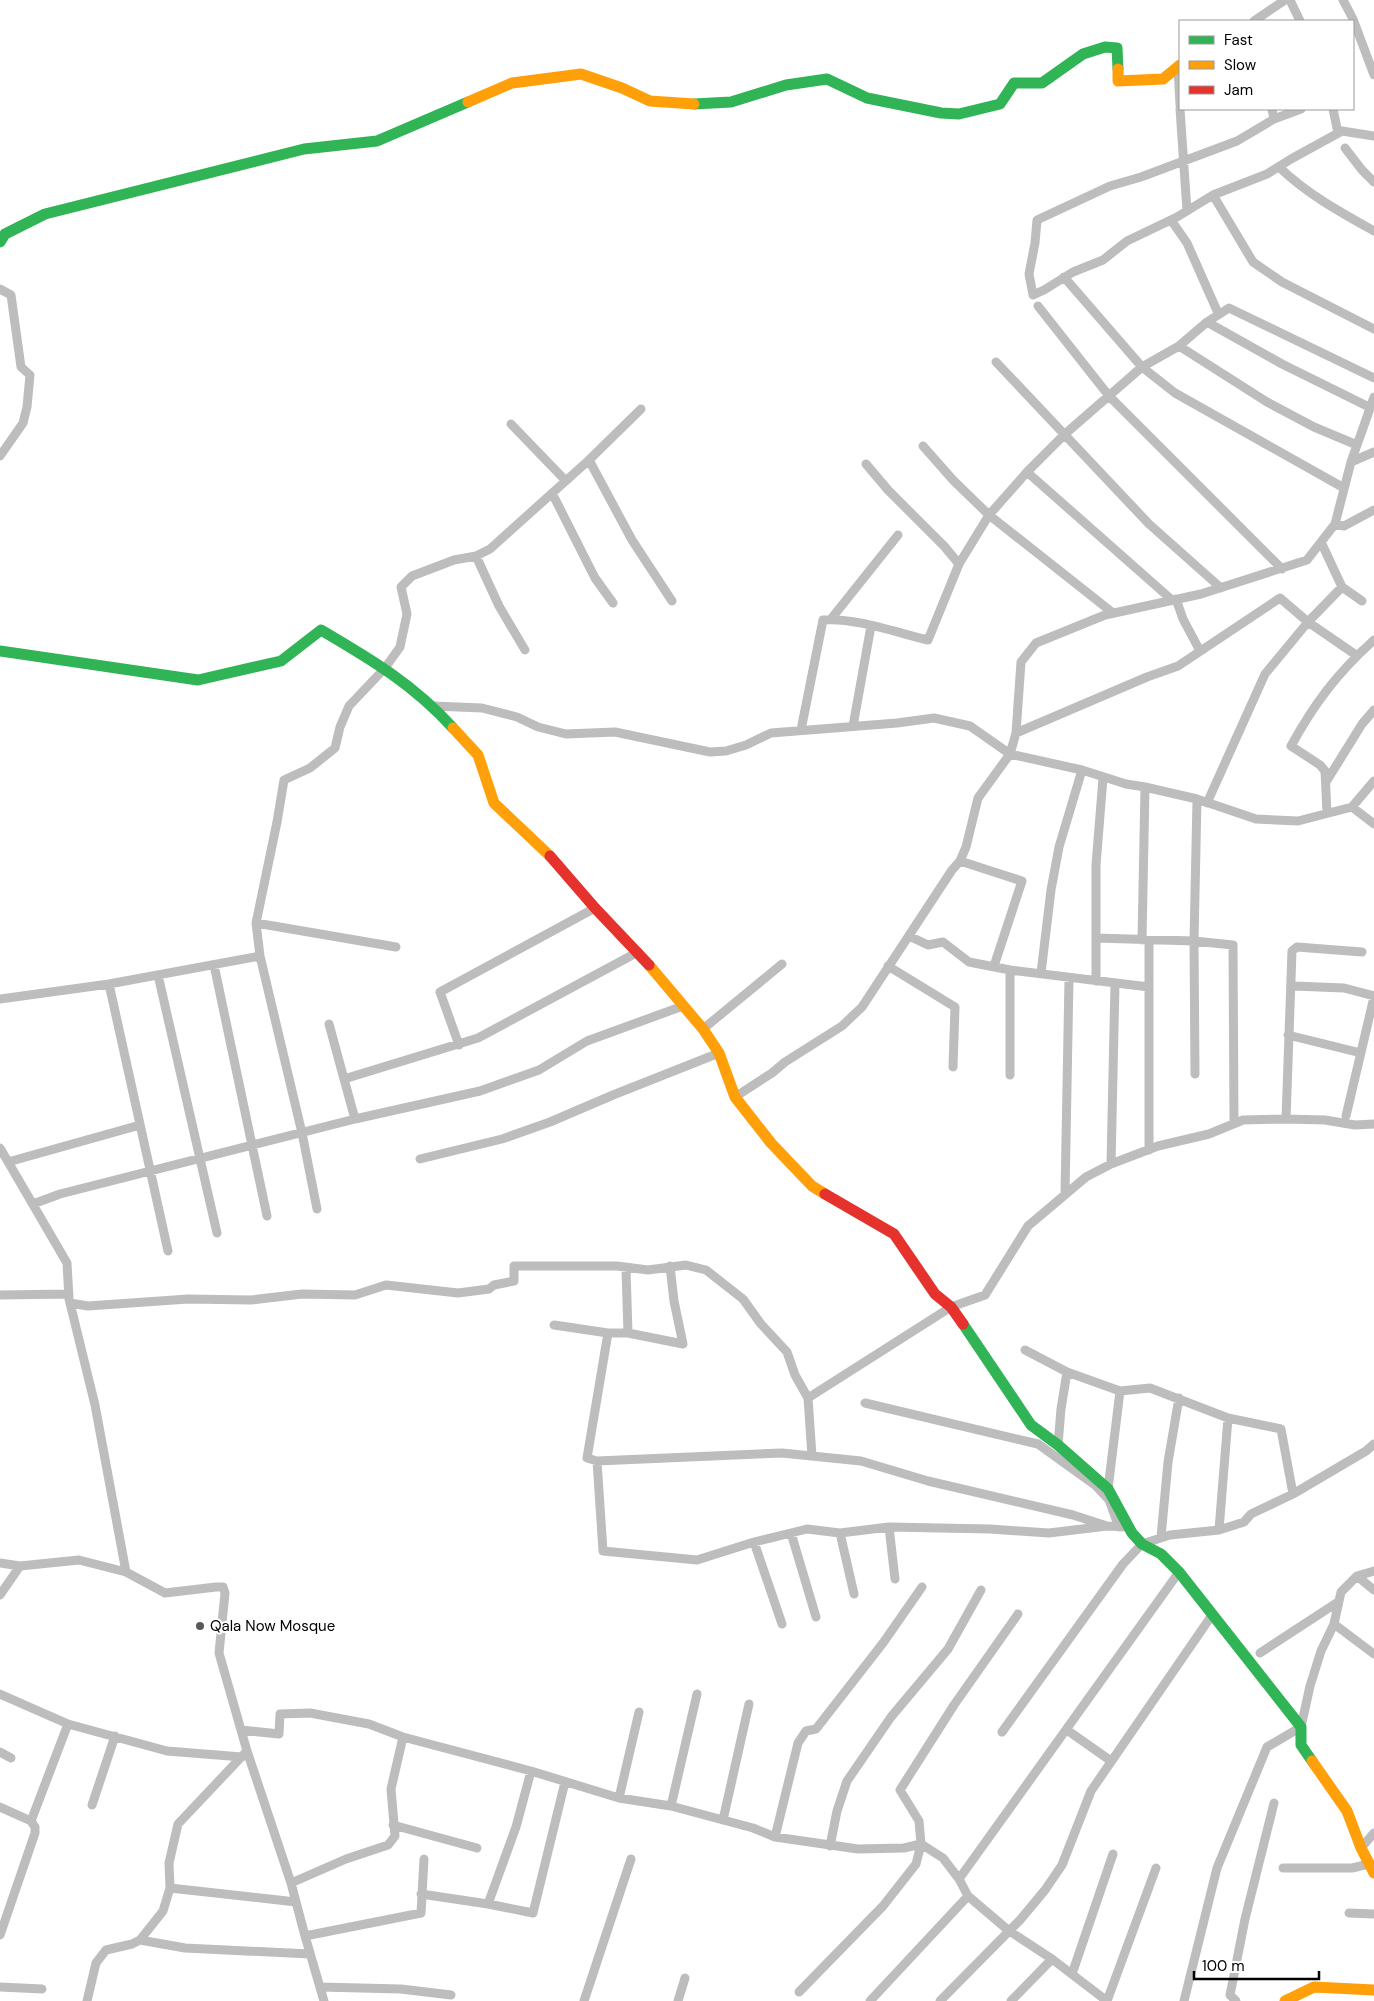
<svg xmlns="http://www.w3.org/2000/svg" width="1374" height="2001" viewBox="0 0 1374 2001" font-family="'DM Sans',sans-serif">
<rect width="100%" height="100%" fill="#fff"/>
<g fill="none" stroke-linecap="round" stroke-linejoin="round">
<path stroke="#bdbdbd" stroke-width="9" d="M1290 0 1300 21
M1343 0 1353 19 1374 75
M1254 21 1285 0
M1178 67 1180 105
M1180 109 1187 211
M1272 109 1274 119
M1301 109 1274 119 1237 141 1141 177 1110 186 1037 220 1035 243 1029 274 1033 295 1044 290 1073 272 1103 260 1127 241 1177 217 1213 195 1267 174 1291 159 1342 131 1374 136
M1333 109 1338 133
M1345 148 1362 170 1374 182
M1279 167C1307 194 1340 212 1374 231
M1213 195 1253 262 1282 282 1374 329
M1171 220 1187 243 1218 313
M1064 277 1142 367 1175 393 1344 488
M0 289 11 295 21 367 30 375 27 407 23 423 0 456
M1038 306 1109 396 1282 569
M1207 322 1282 364 1369 407
M1179 346 1267 402 1314 427 1357 445
M996 362 1149 524 1221 588
M511 424 565 480
M923 446 953 480 989 515 1113 613
M589 460 632 540 672 601
M1351 462 1374 452
M866 464 888 490 944 546 959 564
M1027 472 1172 600
M552 493 595 578 613 603
M1335 524 1351 462 1374 397
M1321 542 1342 587 1362 601
M476 556 499 606 525 650
M1176 599 1183 619 1200 651
M831 619 898 535
M433 706 482 708 517 717 538 727 566 734 615 732 710 752 726 751 746 745 771 733 897 723 934 718 970 726 1010 754 1082 770 1126 784 1145 787 1197 799 1256 819 1298 821 1352 807 1374 824
M853 726 871 626
M801 730 823 620C853 617 898 633 928 640L959 564 989 515 1027 472 1065 434 1142 367 1179 346 1207 322 1229 308 1374 378
M1016 733 1147 677 1178 666 1280 598 1308 622 1356 655
M1326 782 1362 724 1374 710
M1207 803 1265 674 1308 622 1342 587
M1352 807 1374 781
M1327 813 1325 771 1320 765 1291 746C1314 704 1338 672 1374 640
M960 861 1022 881 994 966
M256 923 396 947
M909 936 928 945 943 942 969 962 1010 970 1149 987
M1096 938 1194 941 1233 945 1234 1122
M1142 940 1145 787
M214 965 267 1216
M888 966 955 1007 953 1067
M1041 973 1051 890 1059 847 1082 770
M158 975 217 1233
M1096 981V865L1103 778
M109 984 168 1251
M1294 986 1344 988 1374 996
M0 999 109 984 260 956
M329 1024 344 1079
M703 1029 782 964
M1288 1035 1361 1053
M459 1045 440 992 595 908
M1195 1074 1194 941 1197 799
M1010 1075V970
M735 1097 772 1073 785 1062 842 1026 862 1007 952 870 960 861 966 847 978 798 1010 754 1016 733 1021 662 1036 643 1105 615 1201 594 1307 560 1335 524 1344 526 1374 510
M1346 1116 1374 997
M355 1119 344 1079 478 1038 638 952
M1286 1119 1292 951 1297 947 1362 952
M0 1148 67 1263 69 1299 95 1405 126 1572 165 1593 216 1587H223L225 1593 219 1653 247 1751 291 1883 305 1936 324 2001
M1149 1150V941
M420 1159 502 1139 550 1122 613 1095 719 1053
M8 1162 140 1125
M1111 1164 1115 984
M1065 1194 1069 979
M33 1204 60 1194 355 1119 480 1091 539 1070 587 1041 683 1006
M317 1209 302 1133 260 956 256 923 277 822 284 780 310 768 335 748 340 727 349 706 385 668 400 647 407 614 401 587 412 576 454 560 476 556 490 549 589 460 641 409
M626 1269 628 1333
M0 1295 69 1294
M70 1303 88 1306 188 1299 251 1300 302 1294 355 1295 386 1285 458 1293 489 1289 494 1285 514 1281V1266H617L648 1270 686 1265 706 1270 743 1299 761 1324 787 1352 795 1375 808 1398 812 1456
M554 1325 608 1333H628L683 1344 674 1301 670 1266
M608 1333 587 1458 597 1461 782 1453 861 1461 928 1481 1073 1515 1107 1526
M1025 1350 1067 1372 1120 1391 1150 1388 1228 1418 1281 1429 1293 1494
M808 1398 951 1307 985 1295 1028 1226 1086 1177 1111 1164 1158 1146 1209 1134 1243 1120 1286 1119 1325 1120 1355 1125 1374 1124
M865 1403 1038 1444 1095 1485 1109 1500 1119 1527
M1058 1445 1061 1409 1067 1372
M597 1461 603 1551 697 1560 754 1542 807 1529 840 1533 889 1527 990 1529 1049 1533 1107 1526 1128 1527
M1108 1489 1120 1391
M889 1527 895 1579
M1219 1530 1228 1418
M791 1533 816 1617
M840 1533 854 1594
M1161 1537 1168 1462 1179 1398
M754 1542 782 1624
M0 1563 20 1566 79 1560 126 1572
M1357 1576 1374 1590
M0 1595 20 1566
M1334 1624 1374 1654
M1260 1653 1338 1602
M0 1694 68 1724 167 1751 242 1757
M241 1730 279 1734 280 1714 310 1713 369 1724 403 1737 531 1771 596 1791 619 1798 671 1806 753 1828 775 1837 858 1849 904 1848 921 1844 943 1858 959 1879 968 1896 1008 1930 1052 1959 1107 2001
M1067 1730 1111 1761
M1002 1732 1123 1564 1142 1544 1170 1535 1219 1530 1244 1522 1251 1514 1293 1494 1366 1451 1374 1444
M0 1752 11 1758
M619 1798 639 1712
M92 1805 115 1736
M671 1806 697 1694
M0 1807 31 1821
M723 1820 749 1704
M393 1825 477 1848
M775 1837 798 1743 806 1731 816 1729 883 1643 922 1587
M830 1846 837 1811 847 1781 891 1717 948 1649 981 1590
M1361 1848 1374 1833
M1283 1868H1352L1369 1864
M959 1879 1179 1572
M291 1883 346 1859 388 1845 395 1836 391 1789 403 1737
M170 1888 296 1902
M421 1894 488 1904 533 1913 565 1782
M488 1904 516 1827 531 1771
M1349 1913 1374 1914
M0 1935 35 1833V1827L31 1821 68 1724
M305 1936 421 1913 424 1859
M140 1940 185 1948 310 1954
M1072 1974 1113 1854
M0 1987 42 1989
M320 1987 401 1989 451 1995
M799 1992 883 1906 916 1864 921 1844 919 1821 900 1790 954 1705 1018 1614
M87 2001 96 1963 106 1950 132 1944 140 1940 163 1911 170 1888 169 1863 178 1824 247 1751
M584 2001 631 1859
M678 2001 685 1978
M870 2001 968 1896
M940 2001 1020 1920 1045 1890 1062 1865 1091 1791 1212 1615
M1011 2001 1052 1959
M1107 2001 1156 1868
M1184 2001 1217 1868 1267 1747 1301 1727 1310 1686 1321 1651 1334 1624 1341 1592 1357 1576 1374 1571
M1236 2001 1230 1995 1245 1919 1274 1803"/>
<path stroke="#30b455" stroke-width="11" d="M694 104 731 102 786 85 827 79 867 98 941 113 959 114 1000 104 1014 83H1042L1083 54 1105 47 1117 48 1118 69
M0 242 5 234 45 214 304 149 377 141 468 102
M0 651 198 680 281 661 321 630C372 660 413 684 453 728
M963 1324 1031 1425 1058 1445 1108 1489 1132 1533 1142 1544 1161 1554 1179 1572 1301 1727V1745L1312 1761"/>
<path stroke="#ff9f0a" stroke-width="11" d="M1118 69V81L1163 79 1180 65
M468 102 512 83 581 74 622 88 650 101 694 104
M453 728 478 755 494 803 550 856
M649 965 703 1029 719 1053 735 1097 771 1143 812 1186 825 1194
M1312 1761 1347 1811 1361 1848 1374 1873
M1285 2001 1314 1987 1374 1990"/>
<path stroke="#e5322d" stroke-width="11" d="M550 856 595 908 649 965
M825 1194 894 1234 935 1294 951 1307 963 1324"/>
</g>
<circle fill="#595959" stroke="#fff" stroke-width="2" cx="200" cy="1626" r="5"/>
<g text-anchor="middle" stroke-width="4" stroke-linejoin="round" paint-order="stroke">
<g font-size="15" fill="#000" stroke="#fff" text-anchor="start">
<text x="210" y="1631">Qala Now Mosque</text>
</g>
</g>
<rect x="1179" y="20" width="175" height="90" fill="#ffffff" stroke="#999999"/>
<rect x="1189" y="36" width="25" height="8" fill="#30b455" stroke="#999999"/>
<text x="1224" y="45" font-size="15" fill="#000000">Fast</text>
<rect x="1189" y="61" width="25" height="8" fill="#ff9f0a" stroke="#999999"/>
<text x="1224" y="70" font-size="15" fill="#000000">Slow</text>
<rect x="1189" y="86" width="25" height="8" fill="#e5322d" stroke="#999999"/>
<text x="1224" y="95" font-size="15" fill="#000000">Jam</text>
<path d="M1194 1971v8h125v-8" fill="none" stroke="#000000" stroke-width="2.5"/>
<text x="1202" y="1971" font-size="15" fill="#000000" stroke="#ffffff" stroke-width="4" paint-order="stroke">100 m</text>
</svg>
